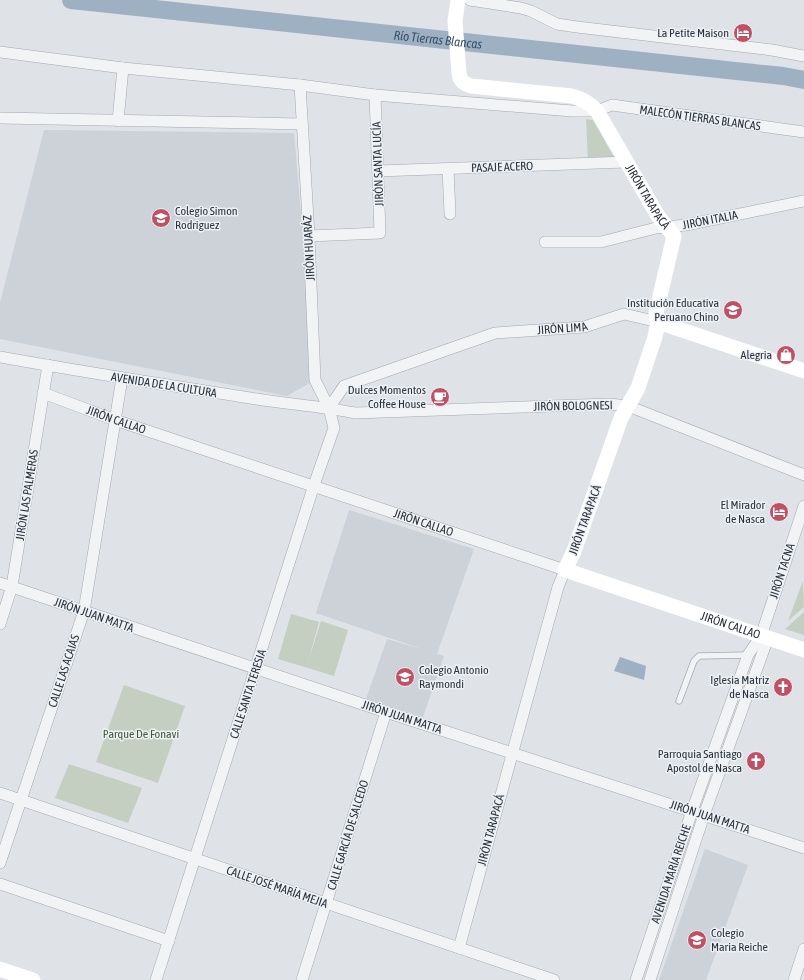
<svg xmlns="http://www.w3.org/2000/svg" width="804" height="980" viewBox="0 0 804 980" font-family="'Asap Condensed',sans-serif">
<rect width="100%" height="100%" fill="#dfe2e7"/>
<path fill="#cdd1d8" d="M44 130 294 133 315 380 287 396 0 339V303Z
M349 510 474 549 437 654 444 656 423 717 366 699 387 639 425 650 316 613Z
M705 849 748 865 706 980H659Z"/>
<path fill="#c5cfc1" d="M586 119 593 120 615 159 588 161Z
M803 581 804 607 788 621Z
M804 612V635L785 629Z
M291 614 319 622 308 662 321 621 348 630 334 676 278 659Z
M124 685 185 706 158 783 96 762Z
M69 764 142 788 128 823 55 798Z"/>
<path fill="#9eb1c3" d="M620 657 646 666 644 680 614 671Z"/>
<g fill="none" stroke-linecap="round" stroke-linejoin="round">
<path stroke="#9eb1c3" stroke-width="18" id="s1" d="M71 0 783 76 804 80"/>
<defs>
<path id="lane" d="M679 701 694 661 699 656 748 655"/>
<g id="street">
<path d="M470 0 521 8 531 11 557 24 577 27 772 50 804 56"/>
<path d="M0 52 123 68 300 85 375 95 572 111H597L612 105 804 132"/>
<path d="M0 118 302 124"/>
<path d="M118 121 123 68"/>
<path d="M448 169 450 214"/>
<path d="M378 171 626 162"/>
<path d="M309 236 380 233 375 95"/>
<path d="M545 242H601L656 228 686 225 804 201"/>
<path d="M0 357C83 372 166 385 250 398 285 404 321 406 355 413L609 404 628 406 804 475"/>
<path id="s2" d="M43 393 115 420 565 570 558 587 459 948"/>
<path id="s3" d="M329 408 344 386 495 333 584 327 624 314 658 322"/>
<path d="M0 583 386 712 804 848"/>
<path d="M0 624 12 586 48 365"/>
<path d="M0 793 554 980"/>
<path d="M0 863 84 611 122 378"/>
<path d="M0 884 169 941"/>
<path d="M156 980 314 485 334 428 329 408 315 380 309 236 300 85"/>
<path d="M302 980 386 712"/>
<path d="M636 980 692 811 748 655 761 636 804 506"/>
<path d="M650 980 704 815 768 638"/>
<path d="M794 980 804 949"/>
</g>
</defs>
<use href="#lane" stroke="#a5a9b0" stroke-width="7"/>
<use href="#street" stroke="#a5a9b0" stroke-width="12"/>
<use href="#lane" stroke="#f1f3f5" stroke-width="5.5"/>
<use href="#street" stroke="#f1f3f5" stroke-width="11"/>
<g stroke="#fff" stroke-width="15">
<path id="s4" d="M458 0 455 21 459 73C460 81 463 83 471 86L572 96C583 99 590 103 597 111L658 216 674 236 656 313 658 322 655 337 638 388 621 418 574 551 565 570 804 650"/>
<path d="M658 322 804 371"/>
<path d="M0 969 33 980"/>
</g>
</g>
<defs>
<symbol id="hotel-disc" viewBox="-11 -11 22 22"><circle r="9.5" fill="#bf5164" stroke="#eef1f4"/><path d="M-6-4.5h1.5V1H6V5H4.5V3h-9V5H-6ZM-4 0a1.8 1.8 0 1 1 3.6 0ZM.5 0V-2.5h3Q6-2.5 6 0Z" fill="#fff"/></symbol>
<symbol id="school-disc" viewBox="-11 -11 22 22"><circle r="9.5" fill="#bf5164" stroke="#eef1f4"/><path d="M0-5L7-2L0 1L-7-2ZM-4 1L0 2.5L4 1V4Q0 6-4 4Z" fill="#fff"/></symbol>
<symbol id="shop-disc" viewBox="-11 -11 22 22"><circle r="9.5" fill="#bf5164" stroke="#eef1f4"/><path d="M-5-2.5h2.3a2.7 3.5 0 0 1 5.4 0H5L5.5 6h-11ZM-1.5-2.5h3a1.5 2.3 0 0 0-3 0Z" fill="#fff"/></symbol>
<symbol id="cafe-disc" viewBox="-11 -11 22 22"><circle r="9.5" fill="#bf5164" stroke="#eef1f4"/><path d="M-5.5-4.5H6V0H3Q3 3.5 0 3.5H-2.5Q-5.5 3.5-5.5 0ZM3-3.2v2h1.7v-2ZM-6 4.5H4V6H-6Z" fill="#fff"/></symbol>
<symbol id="church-disc" viewBox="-11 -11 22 22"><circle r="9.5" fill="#bf5164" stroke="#eef1f4"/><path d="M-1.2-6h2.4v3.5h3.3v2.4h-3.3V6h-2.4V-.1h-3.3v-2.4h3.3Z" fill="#fff"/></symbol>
</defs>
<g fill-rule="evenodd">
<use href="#hotel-disc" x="732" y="22" width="22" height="22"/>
<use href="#school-disc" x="150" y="207" width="22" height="22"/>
<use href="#school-disc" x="722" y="299" width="22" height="22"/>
<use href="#shop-disc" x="775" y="344" width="22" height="22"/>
<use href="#cafe-disc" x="429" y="386" width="22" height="22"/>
<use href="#hotel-disc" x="768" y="501" width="22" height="22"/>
<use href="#school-disc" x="394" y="666" width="22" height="22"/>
<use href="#church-disc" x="772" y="676" width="22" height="22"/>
<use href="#church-disc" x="745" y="750" width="22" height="22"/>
<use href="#school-disc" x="686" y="929" width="22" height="22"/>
</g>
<g text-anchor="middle" stroke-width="3" stroke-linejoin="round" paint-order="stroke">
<g font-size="12" fill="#2a313c" stroke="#eef1f4" text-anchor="end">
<text x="729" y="37">La Petite Maison</text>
<text x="175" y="215" text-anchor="start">Colegio Simon<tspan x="175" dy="14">Rodriguez</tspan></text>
<text x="719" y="307">Institución Educativa<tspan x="719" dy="14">Peruano Chino</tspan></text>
<text x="772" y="359">Alegria</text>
<text x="426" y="394">Dulces Momentos<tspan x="426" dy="14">Coffee House</tspan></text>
<text x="765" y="509">El Mirador<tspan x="765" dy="14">de Nasca</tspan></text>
<text x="419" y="674" text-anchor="start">Colegio Antonio<tspan x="419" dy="14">Raymondi</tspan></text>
<text x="769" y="684">Iglesia Matriz<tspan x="769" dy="14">de Nasca</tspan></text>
<text x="742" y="758">Parroquia Santiago<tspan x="742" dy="14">Apostol de Nasca</tspan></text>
<text x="711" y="937" text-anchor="start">Colegio<tspan x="711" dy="14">Maria Reiche</tspan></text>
</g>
<g font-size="12" fill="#2a313c" stroke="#eef1f4">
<text transform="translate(700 118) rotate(8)" y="4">MALECÓN TIERRAS BLANCAS</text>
<text transform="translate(378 164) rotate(-92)" y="4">JIRÓN SANTA LUCÍA</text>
<text transform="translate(502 167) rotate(-2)" y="4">PASAJE ACERO</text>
<text dy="4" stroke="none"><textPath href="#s4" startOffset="323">JIRÓN TARAPACÁ</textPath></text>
<text transform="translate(710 220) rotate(-11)" y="4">JIRÓN ITALIA</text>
<text transform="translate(309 248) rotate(-93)" y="4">JIRÓN HUARÁZ</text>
<text dy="4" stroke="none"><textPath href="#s3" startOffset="254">JIRÓN LIMA</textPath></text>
<text transform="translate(164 385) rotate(9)" y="4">AVENIDA DE LA CULTURA</text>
<text transform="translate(573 406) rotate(-1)" y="4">JIRÓN BOLOGNESI</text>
<text dy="4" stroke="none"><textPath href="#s2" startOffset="78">JIRÓN CALLAO</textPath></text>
<text transform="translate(27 495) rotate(-81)" y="4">JIRÓN LAS PALMERAS</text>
<text transform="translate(585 520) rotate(-70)" y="4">JIRÓN TARAPACÁ</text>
<text dy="4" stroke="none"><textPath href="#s2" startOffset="402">JIRÓN CALLAO</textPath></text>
<text transform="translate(782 571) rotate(-72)" y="4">JIRÓN TACNA</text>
<text transform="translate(94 615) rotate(19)" y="4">JIRÓN JUAN MATTA</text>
<text dy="4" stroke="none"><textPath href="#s4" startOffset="899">JIRÓN CALLAO</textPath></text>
<text transform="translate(64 671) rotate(-72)" y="4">CALLE LAS ACAIAS</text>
<text transform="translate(248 694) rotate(-72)" y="4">CALLE SANTA TERESIA</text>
<text transform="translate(402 717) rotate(18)" y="4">JIRÓN JUAN MATTA</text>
<text transform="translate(710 817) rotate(18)" y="4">JIRÓN JUAN MATTA</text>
<text transform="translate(491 830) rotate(-75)" y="4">JIRÓN TARAPACÁ</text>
<text transform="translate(348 835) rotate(-73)" y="4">CALLE GARCÍA DE SALCEDO</text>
<text transform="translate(671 874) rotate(-72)" y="4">AVENIDA MARÍA REICHE</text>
<text transform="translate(277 887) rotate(19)" y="4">CALLE JOSÉ MARÍA MEJIA</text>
</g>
<g font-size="12" fill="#3f5638" stroke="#eef1f4">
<text x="141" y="738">Parque De Fonavi</text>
</g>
<g font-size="13" font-style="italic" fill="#38506b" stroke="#eef1f4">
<text dy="5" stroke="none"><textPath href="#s1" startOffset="369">Río Tierras Blancas</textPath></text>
</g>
</g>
</svg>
